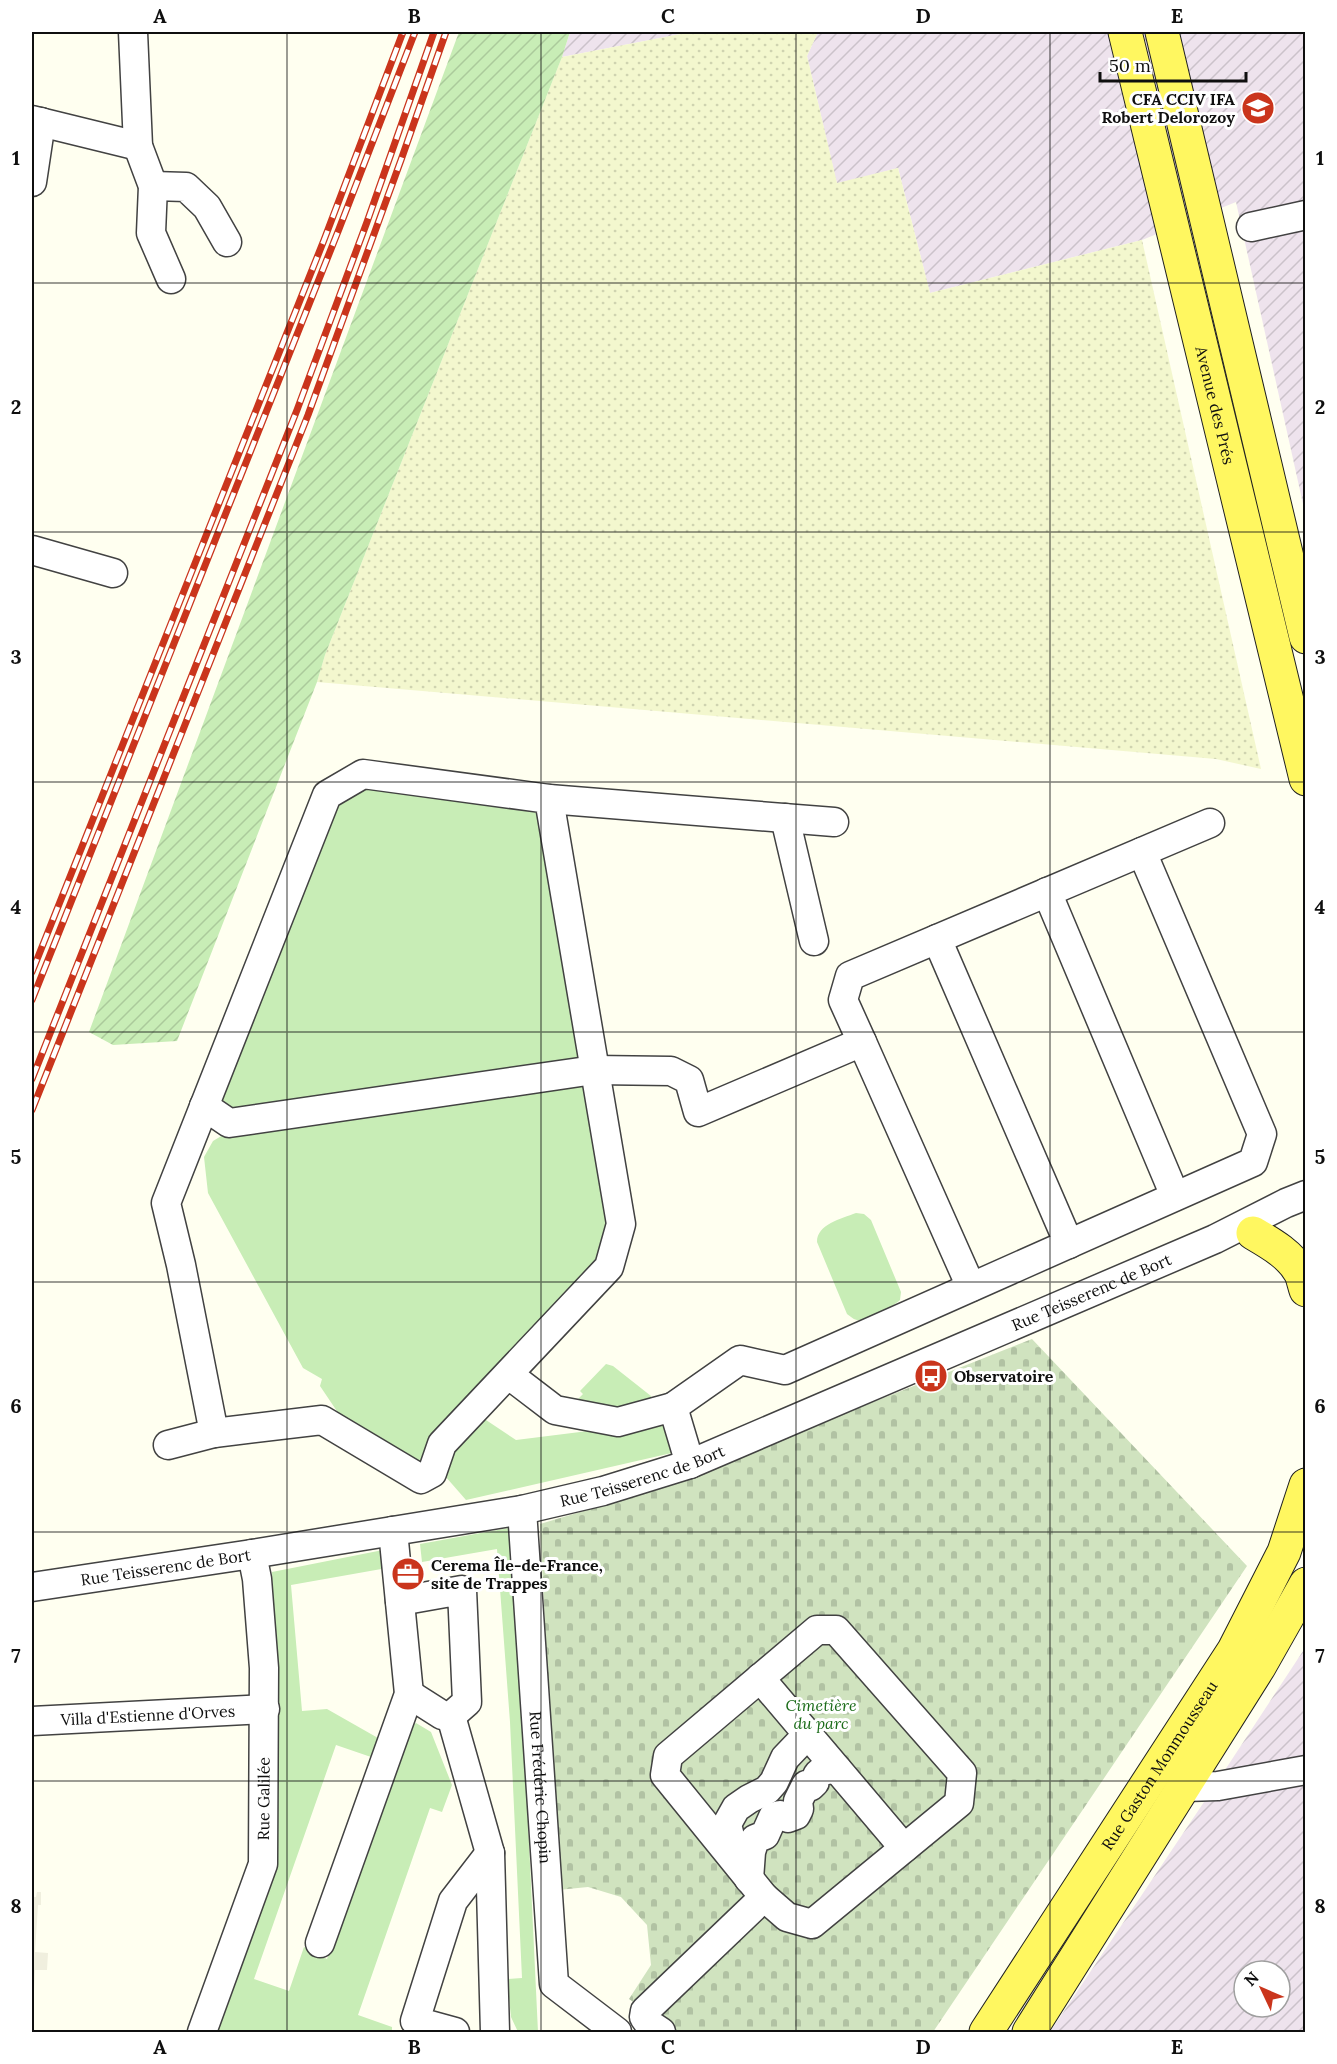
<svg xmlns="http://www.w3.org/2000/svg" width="1337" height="2064" viewBox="0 0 1337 2064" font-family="Lora,serif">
<defs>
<pattern id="industrial-furrows" width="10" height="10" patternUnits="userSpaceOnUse" patternTransform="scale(1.5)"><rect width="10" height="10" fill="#eee3ed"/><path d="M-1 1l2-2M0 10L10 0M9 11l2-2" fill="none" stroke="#cbc2ca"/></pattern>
<pattern id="farmland-dots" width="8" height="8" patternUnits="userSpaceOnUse" patternTransform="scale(1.5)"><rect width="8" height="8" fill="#f3f7ce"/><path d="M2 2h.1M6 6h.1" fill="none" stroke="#cfd3b0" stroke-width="1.8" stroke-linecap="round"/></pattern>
<pattern id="cemetery-stones" width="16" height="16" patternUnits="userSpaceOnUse" patternTransform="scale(1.5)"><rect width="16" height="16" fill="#d0e3bf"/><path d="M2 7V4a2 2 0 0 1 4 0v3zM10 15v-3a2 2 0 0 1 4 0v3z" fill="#b1c2a3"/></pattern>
<pattern id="garden-furrows" width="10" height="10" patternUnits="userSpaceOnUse" patternTransform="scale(1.5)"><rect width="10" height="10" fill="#c8edb6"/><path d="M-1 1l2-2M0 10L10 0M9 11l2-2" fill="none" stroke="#abca9b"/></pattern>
</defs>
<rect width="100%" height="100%" fill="#fffff0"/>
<path fill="url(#industrial-furrows)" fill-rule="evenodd" d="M570 32H691L562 57Z
M818 32H1305V513L1236 202 1142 240 930 293 898 168 837 184 807 56Z
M1305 1648V2032H1050L1204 1802ZM1244 1971H1280V2007H1244Z"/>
<path fill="url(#farmland-dots)" d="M691 32H818L807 56 837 183 898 168 930 293 1142 240 1261 769 1216 759 317 682 325 655 562 57Z"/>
<path fill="#c8edb6" d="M362 787 533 808 542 824 582 1064 227 1109 219 1094 316 864 341 796Z
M581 1082 589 1093 610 1225 599 1266 425 1460 415 1466 351 1432 320 1386 322 1379 303 1368 208 1193 204 1157 213 1141 228 1132Z
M856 1213 864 1214 871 1220 901 1292 900 1300C894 1306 869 1320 860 1320 855 1321 851 1317 847 1314L817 1242C817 1224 841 1219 856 1213Z
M606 1364 613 1366 651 1396V1402L630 1412 572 1405 583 1394 580 1391Z
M477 1414 516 1440 668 1421 676 1452 466 1500 445 1476 448 1449Z
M514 1527 538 2032H518L511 2017 507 1979 522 1978 510 1722 497 1549 422 1562 420 1544Z
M383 1550 387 1568 291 1585 302 1711 327 1709 378 1738 371 1757 336 1745 254 1979 289 1991 304 1947 327 1959 404 1731 416 1723 431 1732 452 1785 442 1812 430 1808 358 2015 392 2027V2032H216L278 1857 272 1572Z"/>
<path fill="url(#cemetery-stones)" d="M1032 1339 1247 1566 933 2032H675L629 1999 651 1965 647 1925 621 1897 588 1887 558 1890 540 1524 644 1493Z"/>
<path fill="url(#garden-furrows)" d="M459 32H570L562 57 325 655 317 682 177 1041 113 1045 89 1032Z"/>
<path fill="#f0efde" d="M37 1892H41V1905H38L35 1952 48 1953 47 1970H35L32 2032V1920L33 1897H36Z"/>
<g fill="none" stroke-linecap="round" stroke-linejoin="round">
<defs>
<g id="minor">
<path d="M133 32 138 146 153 186 151 233 171 279"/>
<path d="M32 120 138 146"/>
<path d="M32 182 41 122"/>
<path d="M153 186 186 187 207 207 227 242"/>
<path d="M1251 227 1306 215"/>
<path d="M32 550 113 573"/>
<path d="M549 799 834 822"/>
<path d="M785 818 814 941"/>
<path d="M1047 892 1175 1196"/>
<path d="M937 939 1069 1244"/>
<path d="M862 1042 971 1287"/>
<path d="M204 1106 229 1123 594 1070 671 1071 689 1080 698 1112 862 1042 843 1000 850 976 1210 823"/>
<path d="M508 1374 442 1444 432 1473 421 1479 322 1420 214 1433 181 1265 166 1203 327 795 363 774 549 799 621 1224 609 1267 508 1374 555 1410 618 1422 673 1407 690 1464"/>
<path d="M673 1407 740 1360 785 1370 1253 1162 1262 1134 1142 852"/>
<path d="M168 1445 214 1433"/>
<path id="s1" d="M522 1510 554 1984 617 2032"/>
<path id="s2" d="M32 1587 252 1554 522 1510 603 1491 690 1464 1215 1239 1286 1203 1306 1195"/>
<path d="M400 1601 462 1590 467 1702 451 1716 442 1715 409 1694"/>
<path d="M817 1630H836L962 1773 959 1803 812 1924 787 1917 764 1897 665 1775 668 1756Z"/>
<path d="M760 1678 904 1848"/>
<path d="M451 1716 490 1853 495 2032"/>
<path id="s3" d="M32 1721 265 1709"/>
<path d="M1184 1787 1218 1786 1306 1770"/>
<path d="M735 1858 727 1824 736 1808 749 1799 767 1790 774 1782 785 1758 808 1734"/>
<path d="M749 1879 751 1852 755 1839 765 1835 773 1817 780 1815 788 1818 796 1815 799 1809 798 1801 806 1785 811 1786C818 1779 812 1786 816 1778 819 1769 829 1770 837 1769"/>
<path d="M320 1943 409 1694 393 1531"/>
<path id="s4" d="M202 2032 263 1864 264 1668 257 1579 252 1554"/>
<path d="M455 2032 415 2021 453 1901 490 1853"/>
<path d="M661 2032 649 2024 644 2017 645 2011 764 1897"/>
</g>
<g id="major">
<path id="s5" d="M1125 32 1306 779"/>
<path d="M1162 32 1306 637"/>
<path d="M1253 1233C1270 1243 1290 1254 1300 1272 1303 1277 1304 1285 1306 1290"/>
<path id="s6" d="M986 2032 1234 1650 1284 1552 1306 1485"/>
<path d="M1029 2032 1259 1667 1306 1584"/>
</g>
</defs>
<use href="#minor" stroke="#424242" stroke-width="31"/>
<use href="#major" stroke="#202020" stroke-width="35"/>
<use href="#minor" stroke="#fff" stroke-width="28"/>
<use href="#major" stroke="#fff760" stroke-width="33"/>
<defs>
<path id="rail" d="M32 972 324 240 403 32
M32 1000 339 229 415 32
M32 1079 297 410 367 222 434 32
M32 1110 308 415 401 160 446 32"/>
</defs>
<use href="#rail" stroke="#ca351c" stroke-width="7"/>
<use href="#rail" stroke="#fff" stroke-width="4.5" stroke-dasharray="14" stroke-linecap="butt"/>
</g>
<path fill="none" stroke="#0f0f0f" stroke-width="1.5" stroke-opacity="0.55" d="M287 32V2032M541 32V2032M796 32V2032M1050 32V2032M32 283H1306M32 532H1306M32 782H1306M32 1032H1306M32 1282H1306M32 1532H1306M32 1781H1306"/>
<defs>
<symbol id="university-disc" viewBox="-11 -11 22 22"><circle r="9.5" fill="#ca351c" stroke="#fff"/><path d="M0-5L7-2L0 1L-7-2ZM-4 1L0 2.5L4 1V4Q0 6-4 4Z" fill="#fff"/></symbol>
<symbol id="bus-disc" viewBox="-11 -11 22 22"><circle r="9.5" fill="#ca351c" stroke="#fff"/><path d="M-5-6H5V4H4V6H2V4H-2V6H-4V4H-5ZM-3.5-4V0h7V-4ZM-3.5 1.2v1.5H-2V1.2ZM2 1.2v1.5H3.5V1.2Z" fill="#fff"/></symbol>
<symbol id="office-disc" viewBox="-11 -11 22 22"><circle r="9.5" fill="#ca351c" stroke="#fff"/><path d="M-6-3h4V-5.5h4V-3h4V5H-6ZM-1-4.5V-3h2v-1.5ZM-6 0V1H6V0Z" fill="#fff"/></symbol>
</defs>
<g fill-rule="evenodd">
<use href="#university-disc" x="1239" y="89" width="38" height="38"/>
<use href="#bus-disc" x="912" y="1357" width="38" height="38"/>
<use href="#office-disc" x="389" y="1555" width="38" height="38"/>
</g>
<g text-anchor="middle" stroke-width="6" stroke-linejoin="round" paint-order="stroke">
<g font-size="16" font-weight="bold" fill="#0f0f0f" stroke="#fff" text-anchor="start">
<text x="1235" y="105" text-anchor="end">CFA CCIV IFA<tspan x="1235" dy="18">Robert Delorozoy</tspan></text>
<text x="954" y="1382">Observatoire</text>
<text x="431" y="1571">Cerema Île-de-France,<tspan x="431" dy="18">site de Trappes</tspan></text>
</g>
<g font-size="16" fill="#0f0f0f" stroke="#fff">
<text dy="6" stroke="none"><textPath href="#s5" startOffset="384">Avenue des Prés</textPath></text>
<text dy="6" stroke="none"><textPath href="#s2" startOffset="1107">Rue Teisserenc de Bort</textPath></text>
<text dy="6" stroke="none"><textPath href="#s2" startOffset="621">Rue Teisserenc de Bort</textPath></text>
<text dy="6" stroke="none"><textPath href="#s2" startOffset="135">Rue Teisserenc de Bort</textPath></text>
<text dy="6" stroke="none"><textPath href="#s3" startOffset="116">Villa d'Estienne d'Orves</textPath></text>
<text dy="6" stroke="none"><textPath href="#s6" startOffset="318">Rue Gaston Monmousseau</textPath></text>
<text dy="6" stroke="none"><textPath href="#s1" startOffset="278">Rue Frédéric Chopin</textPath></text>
<text dy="6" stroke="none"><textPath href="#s4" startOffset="244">Rue Galilée</textPath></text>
</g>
<g font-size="16" font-style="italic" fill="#1b6c19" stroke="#fff">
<text x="821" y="1711">Cimetière<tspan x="821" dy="18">du parc</tspan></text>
</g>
</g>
<rect width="1337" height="2064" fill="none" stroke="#ffffff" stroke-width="66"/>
<g transform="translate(1262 1989) rotate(314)"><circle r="28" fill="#ffffff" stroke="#9f9f9f" stroke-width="1.5"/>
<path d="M0-4.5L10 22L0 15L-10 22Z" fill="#ca351c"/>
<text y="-9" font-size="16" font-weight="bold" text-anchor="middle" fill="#0f0f0f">N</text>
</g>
<path d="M1100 72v9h146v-9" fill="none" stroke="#0f0f0f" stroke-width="3"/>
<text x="1109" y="72" font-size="18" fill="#0f0f0f" stroke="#ffffff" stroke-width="4.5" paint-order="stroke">50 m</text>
<rect x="33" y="33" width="1271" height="1998" fill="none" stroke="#0f0f0f" stroke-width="2"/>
<g font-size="20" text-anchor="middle" font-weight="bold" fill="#0f0f0f">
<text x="160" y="23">A</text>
<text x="414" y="23">B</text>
<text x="668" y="23">C</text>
<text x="923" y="23">D</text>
<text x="1177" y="23">E</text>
<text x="16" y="165">1</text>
<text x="1320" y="165">1</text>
<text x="16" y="414">2</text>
<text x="1320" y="414">2</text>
<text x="16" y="664">3</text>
<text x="1320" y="664">3</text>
<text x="16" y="914">4</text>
<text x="1320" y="914">4</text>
<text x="16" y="1164">5</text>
<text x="1320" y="1164">5</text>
<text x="16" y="1413">6</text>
<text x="1320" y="1413">6</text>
<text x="16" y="1663">7</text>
<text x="1320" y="1663">7</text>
<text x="16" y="1913">8</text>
<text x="1320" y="1913">8</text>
<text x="160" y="2054">A</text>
<text x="414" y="2054">B</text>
<text x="668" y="2054">C</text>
<text x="923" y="2054">D</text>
<text x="1177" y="2054">E</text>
</g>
</svg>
